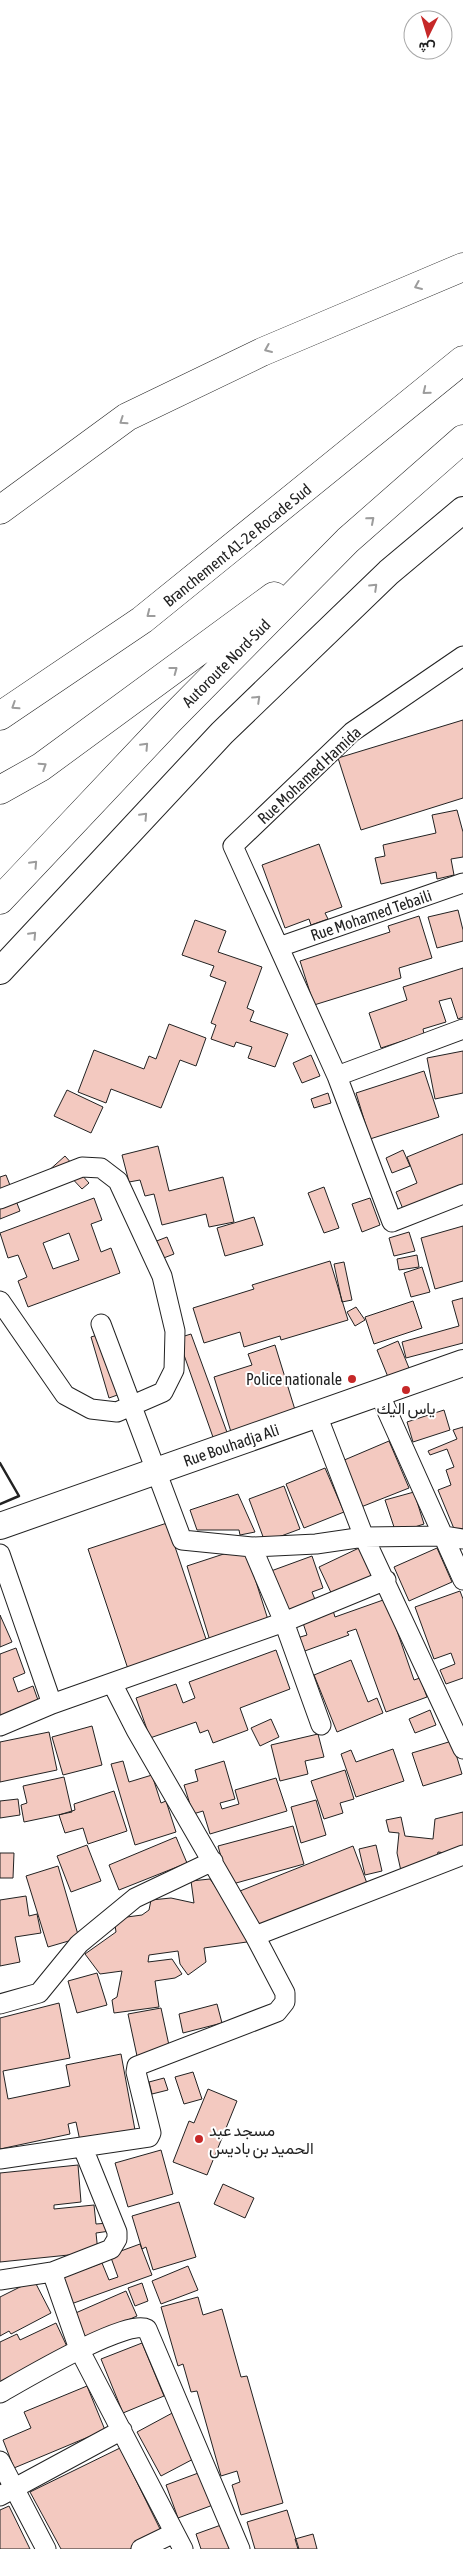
<svg xmlns="http://www.w3.org/2000/svg" width="463" height="2549" viewBox="0 0 463 2549" font-family="'Asap Condensed',Vazirmatn,sans-serif">
<rect width="100%" height="100%" fill="#fff"/>
<path fill="#f3c9c0" stroke="#222" fill-rule="evenodd" d="M463 720V798L361 830 338 758Z
M457 810 463 832V857L451 859 454 875 437 879 436 872 381 884 375 858 385 856 383 845 436 833 432 815Z
M319 844 342 907 325 913 328 919 311 925 309 919 285 928 262 865Z
M458 910 463 930V941L437 948 428 917Z
M419 916 432 958 399 968 401 978 314 1005 300 961 390 932 388 926Z
M195 920 226 931 218 952 262 967 247 1008 254 1011 250 1021 288 1034 275 1067 248 1058 252 1047 236 1042 234 1047 211 1039 216 1025 211 1023 226 982 210 976 214 966 182 955Z
M463 968V1017L458 1019 451 998 439 1001 446 1022 423 1029 424 1034 381 1048 369 1013 407 1000 403 987Z
M169 1024 206 1038 196 1066 180 1060 161 1108 111 1089 106 1103 78 1092 94 1050 144 1069 149 1056 156 1059Z
M463 1051V1093L435 1099 427 1058Z
M311 1055 320 1076 302 1083 293 1063Z
M424 1071 439 1117 370 1139 356 1093Z
M67 1090 103 1107 91 1133 54 1116Z
M328 1093 331 1103 314 1108 311 1099Z
M463 1134V1190L405 1214 396 1192 417 1183 407 1157Z
M158 1146 169 1191 223 1177 234 1222 209 1227 206 1214 162 1225 154 1194 145 1196 140 1180 129 1182 122 1155Z
M403 1150 410 1166 392 1173 386 1158Z
M65 1156 89 1183 82 1189 67 1173H46Z
M6 1175 20 1211 0 1219V1177Z
M324 1187 339 1228 324 1233 308 1193Z
M94 1198 102 1220 91 1224 101 1252 111 1248 120 1273 28 1307 18 1281 27 1277 18 1255 8 1258 0 1233ZM69 1233 79 1260 53 1269 43 1243Z
M370 1198 380 1225 362 1232 352 1204Z
M254 1217 263 1245 225 1256 217 1228Z
M463 1226V1281L435 1289 421 1238Z
M409 1232 415 1251 394 1256 389 1238Z
M167 1237 174 1254 148 1264 141 1247Z
M417 1255 419 1267 399 1270 397 1259Z
M330 1261 348 1320 281 1340 280 1336 244 1347 240 1332 204 1343 193 1308 254 1289 252 1285Z
M344 1262 352 1300 342 1302 334 1264Z
M422 1267 430 1292 411 1297 404 1273Z
M463 1298V1343L406 1358 402 1342 459 1326 452 1301Z
M413 1301 422 1328 374 1344 365 1317Z
M356 1307 365 1320 355 1326 347 1312Z
M104 1333 123 1393 109 1398 91 1337Z
M191 1334 228 1435 214 1440 178 1338Z
M398 1341 409 1368 388 1377 377 1350Z
M275 1345 296 1413 231 1432 214 1377 252 1365 248 1354Z
M444 1410 450 1430 413 1442 407 1422Z
M463 1427V1534L457 1536 438 1490 451 1485 446 1470 454 1467 447 1449 430 1455 428 1451 457 1439 453 1430Z
M389 1441 409 1488 361 1507 342 1461Z
M325 1468 344 1512 304 1528 286 1484Z
M284 1486 300 1529 265 1542 249 1499Z
M414 1492 424 1524 396 1533 385 1500Z
M238 1494 255 1532 240 1535 239 1530H197L190 1510Z
M167 1523 208 1645 129 1672 88 1549Z
M245 1547 270 1626 211 1644 187 1566Z
M359 1548 374 1580 334 1599 319 1567Z
M437 1548 452 1582 409 1601 394 1567Z
M312 1556 323 1588 312 1592 316 1602 288 1618 271 1571Z
M460 1591 463 1599V1678L446 1684 440 1670 455 1664 451 1653 434 1659 415 1607Z
M386 1599 414 1680 420 1678 427 1697 386 1712 356 1629 347 1632 349 1635 302 1652 297 1638 307 1635 302 1620 331 1604 335 1617Z
M0 1615 12 1642 0 1647Z
M16 1648 25 1673 13 1678 18 1692 33 1686 39 1703 0 1717V1654Z
M276 1650 290 1689 240 1708 248 1730 213 1743 208 1730 200 1733 196 1722 150 1738 136 1698 176 1684 183 1703 195 1698 189 1682Z
M351 1660 368 1702 377 1698 383 1713 337 1732 314 1675Z
M430 1710 436 1725 415 1733 409 1719Z
M271 1719 279 1737 260 1746 251 1728Z
M92 1726 102 1765 63 1775 52 1737Z
M49 1732 57 1770 0 1782V1742Z
M318 1734 324 1757 305 1761 308 1774 280 1781 271 1745Z
M452 1741 462 1774 423 1786 412 1753Z
M393 1749 404 1781 356 1797 341 1754 351 1750 356 1762Z
M123 1761 129 1782 152 1775 161 1803 166 1801 176 1832 135 1845 111 1764Z
M224 1761 235 1799 220 1803 222 1809 239 1804 235 1790 276 1778 287 1811 210 1834 203 1811 193 1814 184 1785 198 1781 195 1770Z
M345 1770 354 1799 340 1803 343 1813 324 1819 311 1781Z
M64 1777 72 1812 24 1822 21 1805 27 1803 23 1786Z
M114 1791 127 1831 88 1844 83 1828 65 1833 59 1815 75 1810 74 1804Z
M18 1799 20 1815 0 1818V1801Z
M316 1800 326 1835 301 1843 291 1807Z
M463 1812V1848L445 1853 438 1852 436 1862 401 1871 397 1853 399 1833 389 1832 386 1820 401 1817 405 1836 433 1839 435 1819Z
M293 1826 304 1864 229 1885 218 1846Z
M176 1837 187 1863 119 1890 109 1865Z
M87 1845 101 1881 71 1892 57 1856Z
M376 1845 382 1871 365 1875 359 1849Z
M353 1846 368 1886 255 1929 240 1891Z
M0 1853H14L13 1878H0Z
M58 1866 79 1938 48 1947 26 1876Z
M210 1879 254 1941 204 1948 206 1962 188 1975 180 1964 178 1951 149 1955 148 1962 172 1959 182 1974 175 1978 155 1981 159 2007 114 2013 112 2000 117 1997 122 1971 100 1974 85 1954 116 1932 115 1925 127 1917 142 1915 149 1910 151 1900 171 1898 194 1903 191 1881Z
M26 1896 29 1916 37 1914 41 1933 15 1937 20 1962 0 1966V1900Z
M97 1973 107 2005 77 2013 68 1981Z
M59 2003 70 2058 3 2071 8 2099 70 2086 66 2065 121 2054 135 2130 80 2141 76 2122 68 2124 70 2134 0 2149V2018Z
M217 2004 222 2023 183 2033 179 2014Z
M161 2008 170 2050 137 2056 128 2014Z
M193 2072 202 2099 184 2104 175 2077Z
M164 2078 168 2090 152 2094 149 2082Z
M208 2089 237 2101 207 2175 173 2162 189 2121 194 2123Z
M161 2150 173 2194 128 2207 115 2163Z
M78 2165 81 2202 54 2205V2209L94 2205 96 2224 109 2223 110 2231 96 2233 98 2252 0 2262V2173Z
M223 2184 254 2198 245 2218 214 2204Z
M179 2202 196 2257 153 2270 146 2247 142 2249 132 2216Z
M140 2244 152 2275 71 2304 61 2278 102 2263 109 2280 118 2277 110 2255Z
M188 2266 198 2290 161 2304 152 2281Z
M34 2280 51 2313 11 2334 9 2331 0 2336V2297Z
M142 2283 148 2301 135 2306 128 2288Z
M126 2291 137 2316 82 2340 71 2315Z
M198 2297 203 2315 222 2309 241 2377 247 2376 283 2503 241 2515 232 2485 240 2482 237 2471 221 2476 197 2391 191 2392 183 2364 178 2366 161 2307Z
M56 2323 70 2353 0 2386V2342L17 2334 20 2340Z
M142 2343 164 2396 123 2413 101 2359Z
M87 2386 105 2430 14 2468 3 2440 31 2428 24 2412Z
M176 2411 199 2456 161 2476 137 2432Z
M120 2448 162 2533 130 2549H61L30 2492Z
M201 2472 213 2505 178 2518 166 2485Z
M9 2506 30 2549H0V2510Z
M287 2510 299 2549H255L247 2522Z
M221 2525 230 2549H201L196 2534Z
M313 2534 317 2549H298L295 2539Z"/>
<g fill="none" stroke-linecap="round" stroke-linejoin="round">
<defs>
<path id="street" d="M463 656 352 732 233 846 337 1076 392 1222 463 1194
M279 947 463 883
M337 1076 463 1029
M0 1199 82 1167 101 1168 118 1181 162 1276 175 1331 174 1370 163 1392 117 1412 91 1409 65 1395 0 1301
M101 1324 182 1540 252 1547 316 1544 364 1537 444 1536 463 1539
M379 1393 463 1580
M317 1415 364 1537 463 1749
M252 1547 284 1622 321 1725
M0 1554 52 1704
M112 1683 136 1730 255 1936
M0 1726 52 1704 284 1622 386 1580
M0 2004 39 1993 79 1944 135 1898 213 1861
M0 2159 149 2137 151 2133 136 2072 137 2066 277 2012 285 2002V1993L255 1936 463 1855
M52 2272 79 2349 183 2549
M0 2280 52 2272 111 2249 117 2239V2232L83 2148
M0 2393C23 2380 127 2318 147 2329L240 2549
M0 2461 46 2549
M0 2496 122 2430
M141 2549 174 2533"/>
<path id="secondary" d="M0 971 222 733 389 572 463 510
M0 1526 463 1363"/>
<path id="highway" d="M0 510 127 417 262 352 463 267
M0 716 142 620 463 360
M0 790 41 767 274 596
M0 900 170 720 348 540 463 439"/>
</defs>
<use href="#street" stroke="#222" stroke-width="21"/>
<use href="#secondary" stroke="#222" stroke-width="28"/>
<use href="#highway" stroke="#222" stroke-width="29"/>
<use href="#street" stroke="#fff" stroke-width="19"/>
<use href="#secondary" stroke="#fff" stroke-width="26"/>
<use href="#highway" stroke="#fff" stroke-width="28"/>
<path stroke="#222" stroke-width="2.5" d="M0 1463 19 1496 0 1504"/>
</g>
<defs><path id="oneway-chevron" d="M-2-3.5L2.5 0L-2 3.5" fill="none" stroke-width="1.6" stroke-linecap="round" stroke-linejoin="round" transform="scale(1.25)"/></defs>
<g stroke="#9c9c9c">
<use href="#oneway-chevron" transform="translate(418 286) rotate(157)"/>
<use href="#oneway-chevron" transform="translate(268 349) rotate(157)"/>
<use href="#oneway-chevron" transform="translate(426 391) rotate(141)"/>
<use href="#oneway-chevron" transform="translate(123 421) rotate(146)"/>
<use href="#oneway-chevron" transform="translate(371 520) rotate(-41)"/>
<use href="#oneway-chevron" transform="translate(374 587) rotate(-44)"/>
<use href="#oneway-chevron" transform="translate(150 614) rotate(142)"/>
<use href="#oneway-chevron" transform="translate(174 670) rotate(-37)"/>
<use href="#oneway-chevron" transform="translate(257 699) rotate(-44)"/>
<use href="#oneway-chevron" transform="translate(15 706) rotate(147)"/>
<use href="#oneway-chevron" transform="translate(145 746) rotate(-47)"/>
<use href="#oneway-chevron" transform="translate(43 766) rotate(-33)"/>
<use href="#oneway-chevron" transform="translate(144 816) rotate(-47)"/>
<use href="#oneway-chevron" transform="translate(34 864) rotate(-47)"/>
<use href="#oneway-chevron" transform="translate(33 935) rotate(-47)"/>
</g>
<g fill="#c62828" stroke="#fff" stroke-width="2">
<circle cx="352" cy="1379" r="5"/>
<circle cx="406" cy="1390" r="5"/>
<circle cx="199" cy="2139" r="5"/>
</g>
<g text-anchor="middle" stroke-width="4" stroke-linejoin="round" paint-order="stroke">
<g font-size="16" fill="#222" stroke="#fff">
<text transform="translate(237 545) rotate(-39)" y="6">Branchement A1-2e Rocade Sud</text>
<text transform="translate(226 663) rotate(-45)" y="6">Autoroute Nord-Sud</text>
<text transform="translate(309 775) rotate(-43)" y="6">Rue Mohamed Hamida</text>
<text transform="translate(371 915) rotate(-19)" y="6">Rue Mohamed Tebaili</text>
<text transform="translate(231 1445) rotate(-19)" y="6">Rue Bouhadja Ali</text>
</g>
<g font-size="16" fill="#222" stroke="#fff" text-anchor="end">
<text x="342" y="1385">Police nationale</text>
<text x="406" y="1414" text-anchor="middle">ياس اليك</text>
<text x="209" y="2136" text-anchor="start">مسجد عبد<tspan x="209" dy="18">الحميد بن باديس</tspan></text>
</g>
</g>
<g transform="translate(428 35) rotate(185)"><circle r="24" fill="#ffffff" stroke="#a7a7a7"/>
<path d="M0-4L9 19L0 12L-9 19Z" fill="#c62828"/>
<text y="-8" font-size="14" font-weight="bold" text-anchor="middle" fill="#222222">ش</text>
</g>
</svg>
